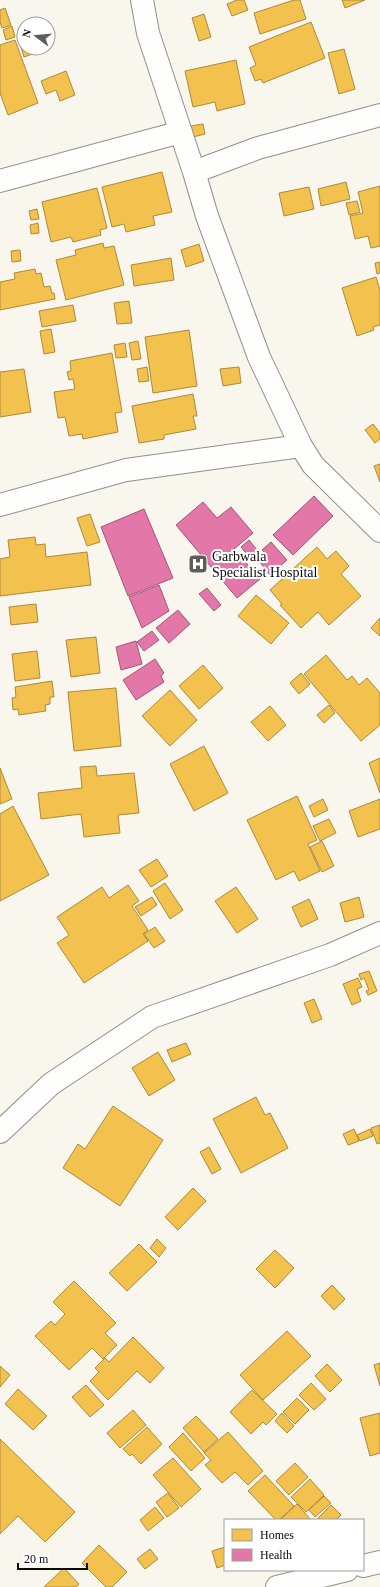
<svg xmlns="http://www.w3.org/2000/svg" width="380" height="1587" viewBox="0 0 380 1587" font-family="Georgia,serif">
<rect width="100%" height="100%" fill="#f9f6ee"/>
<path fill="#f2c14e" stroke="#ac8a3a" d="M237 0H244L248 10 232 16 227 4Z
M294 0H300L306 19 260 34 254 13Z
M342 0H365L345 8Z
M5 8 11 25 2 28 0 22V10Z
M204 14 211 37 199 41 192 18Z
M311 22 325 58 263 83 261 79 255 81 250 68 256 65 249 47Z
M12 26 15 37 6 40 3 30Z
M15 40 38 103 8 115 0 93V45Z
M24 43V48H40L41 51 24 57 20 44Z
M344 49 355 89 339 94 328 53Z
M236 60 245 104 217 111 215 102 193 107 185 71Z
M66 71 75 95 60 101 56 90 46 94 41 81Z
M203 124 205 134 193 137 191 126Z
M162 172 172 212 153 216 155 225 126 232 124 224 112 227 102 187Z
M346 182 350 199 321 206 318 189Z
M380 186V246L371 248 368 236 355 239 350 216 363 213 358 192Z
M309 187 314 209 284 216 279 193Z
M97 188 107 228 100 230 101 235 73 242 71 237 51 242 42 202Z
M357 201 360 212 349 215 346 203Z
M37 209 39 219 31 220 29 211Z
M38 223 39 233 31 234 30 225Z
M103 243 104 248 114 246 124 285 66 300 56 260 76 255 75 250Z
M199 244 204 261 186 267 181 250Z
M20 250 21 261 12 262 11 251Z
M171 258 174 280 134 286 131 265Z
M380 262V273L377 274 375 263Z
M35 269 36 274 41 273 44 287 50 286 52 293H54L55 299 0 310V282L15 279 14 273Z
M376 277 380 290V325L373 327 374 330 357 336 342 288Z
M129 301 132 323 117 324 114 303Z
M73 305 76 321 42 327 39 311Z
M51 329 55 352 44 354 40 331Z
M189 330 197 386 153 393 145 337Z
M138 341 141 359 132 360 129 343Z
M125 343 127 357 116 358 114 345Z
M112 353 122 412 115 413 118 432 83 439 82 434 69 436 65 417 58 418 54 392 75 389 73 379 69 380 67 372 71 371 70 361Z
M147 367 149 381 139 382 137 369Z
M239 367 241 383 223 386 220 369Z
M24 369 31 412 0 417V372Z
M193 394 197 416H193L196 429 164 435V439L139 443 132 406Z
M373 424 380 433V439L375 443 365 430Z
M380 464V482L374 466Z
M90 514 100 542 87 546 77 518Z
M35 537 36 545 45 544 46 557 87 552 91 585 0 596V559L10 557 8 540Z
M317 547 327 559 336 551 349 566 341 574 361 596 329 625 318 612 301 628 280 605 282 604 270 590Z
M256 595 289 623 271 644 238 616Z
M36 604 38 622 11 625 9 607Z
M380 618V636L371 628Z
M96 637 100 673 71 677 66 640Z
M37 651 40 678 15 681 12 654Z
M326 655 347 680 352 676 359 685 367 678 380 693V725L361 741 304 674Z
M203 665 223 688 199 709 179 686Z
M301 673 310 684 299 694 290 683Z
M52 681 54 697H50V704L45 705 46 711 19 715 18 709 13 710 12 698 16 697 15 687Z
M116 688 121 746 74 751 68 692Z
M170 690 197 720 170 746 142 716Z
M329 705 335 713 324 723 317 715Z
M270 706 286 725 268 741 251 722Z
M204 746 228 793 194 811 170 764Z
M380 758V793L369 763Z
M96 766 97 776 134 773 139 813 118 815 120 833 84 837 81 814 41 819 38 793 82 788 80 767Z
M0 768 12 799 0 804Z
M297 796 317 840 308 844 320 871 299 881 294 871 276 880 247 820Z
M323 799 328 810 314 817 309 806Z
M380 799V829L358 837 349 811Z
M13 806 49 875 0 901V814Z
M329 819 336 833 320 841 313 826Z
M322 841 334 866 322 872 310 847Z
M157 859 168 876 151 887 139 870Z
M165 883 183 910 170 919 153 891Z
M128 885 139 901 132 906 148 930 143 934 148 941 84 983 57 943 69 935 57 917 102 887 109 898Z
M236 887 258 919 237 933 215 901Z
M152 897 157 905 141 916 135 907Z
M359 897 364 917 345 922 340 903Z
M309 899 318 919 301 927 292 907Z
M155 927 165 941 154 948 144 934Z
M369 971 377 991 368 995 366 991 369 990 364 978 361 980 359 974Z
M358 978 362 987 357 989 361 1001 352 1005 343 984Z
M314 999 322 1019 312 1023 304 1003Z
M186 1043 191 1054 172 1062 167 1050Z
M158 1052 175 1080 149 1096 132 1068Z
M256 1097 265 1115 270 1113 288 1148 241 1173 213 1119Z
M113 1106 163 1140 120 1206 63 1168 78 1144 85 1149Z
M380 1125V1143L377 1144 371 1128Z
M354 1129 359 1141 348 1145 343 1134Z
M370 1129 373 1136 360 1141 357 1135Z
M209 1147 221 1169 212 1174 200 1152Z
M193 1188 206 1201 178 1230 165 1217Z
M157 1239 166 1248 159 1257 150 1248Z
M139 1244 157 1262 127 1291 109 1273Z
M275 1250 294 1268 275 1288 256 1269Z
M74 1281 116 1323 105 1333 117 1345 103 1359 92 1348 69 1370 35 1336 51 1321 55 1325 65 1314 53 1302Z
M332 1285 345 1299 334 1310 321 1296Z
M287 1331 311 1356 263 1400 240 1375Z
M133 1337 164 1368 150 1383 137 1371 108 1400 90 1381 99 1372 95 1368 105 1358 109 1362Z
M380 1363V1386L374 1365Z
M327 1364 342 1380 330 1392 315 1376Z
M0 1366 10 1375 0 1387Z
M311 1383 326 1399 314 1410 299 1395Z
M86 1385 104 1405 90 1417 72 1397Z
M18 1389 47 1416 33 1430 5 1404Z
M252 1390 277 1414 266 1425 263 1422 251 1434 230 1412Z
M297 1398 309 1410 295 1424 283 1412Z
M133 1410 146 1425 120 1448 107 1433Z
M282 1413 294 1426 287 1433 275 1421Z
M380 1413V1453L370 1456 360 1418Z
M196 1416 218 1439 204 1452 183 1428Z
M147 1427 162 1444 141 1464 132 1454 130 1456 123 1449Z
M228 1432 263 1471 248 1485 235 1472 222 1483 205 1465 211 1460 204 1453Z
M183 1433 205 1458 191 1471 169 1447Z
M0 1439 75 1512 45 1542 18 1516 0 1534Z
M173 1458 201 1489 181 1507 153 1475Z
M295 1463 308 1477 289 1495 276 1481Z
M265 1475 294 1506 279 1520H276L248 1491Z
M310 1479 324 1495 306 1512 291 1497Z
M168 1493 179 1508 167 1517 156 1502Z
M324 1496 331 1503 315 1517 309 1510Z
M297 1504 311 1520H280Z
M331 1505 341 1515 336 1520H320L318 1518Z
M155 1507 164 1518 148 1531 140 1520Z
M99 1545 127 1572 112 1587H106L82 1563Z
M225 1547V1565L217 1568 212 1551Z
M150 1549 158 1559 145 1569 137 1559Z
M64 1568 79 1584 76 1587H44Z"/>
<path fill="#e377a8" stroke="#a25679" d="M314 496 333 516 293 555 273 535Z
M203 502 217 518 231 507 253 533 234 549 260 579 237 598 176 525Z
M144 509 173 578 128 596 101 527Z
M249 540 261 555 253 562 241 547Z
M271 542 287 560 270 575 259 561 266 554 262 550Z
M159 585 169 611 142 628 129 597Z
M207 588 221 605 214 611 199 594Z
M178 610 190 624 169 643 156 628Z
M152 631 159 640 144 651 137 642Z
M136 641 142 664 121 670 116 647Z
M155 659 164 673 161 676 164 682 136 700 123 680Z"/>
<g fill="none" stroke-linecap="round" stroke-linejoin="round">
<defs>
<path id="minor" d="M142 0 148 33 194 172
M380 115 258 148 194 172 207 216 259 357 301 446 313 465 380 531
M0 181 181 132
M0 505 126 470 301 446
M0 1132 51 1084 152 1017 330 955 380 933
M363 1566 380 1562
M277 1587 347 1570"/>
</defs>
<use href="#minor" stroke="#92908d" stroke-width="24"/>
<use href="#minor" stroke="#fefefc" stroke-width="22"/>
</g>
<defs>
<symbol id="hospital-square" viewBox="-11 -11 22 22"><rect x="-9" y="-9" width="18" height="18" rx="4" fill="#5e5d5a" stroke="#fff"/><path d="M-5-5h3v3.5h4V-5h3V5h-3V1.5h-4V5h-3Z" fill="#fff"/></symbol>
</defs>
<g fill-rule="evenodd">
<use href="#hospital-square" x="187" y="553" width="22" height="22"/>
</g>
<g text-anchor="middle" stroke-width="4" stroke-linejoin="round" paint-order="stroke">
<g font-size="14" fill="#0a0a0a" stroke="#fff" text-anchor="start">
<text x="212" y="561">Garbwala<tspan x="212" dy="16">Specialist Hospital</tspan></text>
</g>
</g>
<rect x="224" y="1519" width="140" height="52" fill="#ffffff" stroke="#9d9d9d"/>
<rect x="232" y="1529" width="20" height="12" fill="#f2c14e" stroke="#9d9d9d"/>
<text x="260" y="1539" font-size="12" fill="#0a0a0a">Homes</text>
<rect x="232" y="1549" width="20" height="12" fill="#e377a8" stroke="#9d9d9d"/>
<text x="260" y="1559" font-size="12" fill="#0a0a0a">Health</text>
<g transform="translate(36 36) rotate(286)"><circle r="19" fill="#ffffff" stroke="#9d9d9d"/>
<path d="M0-3L7 15L0 10L-7 15Z" fill="#5e5d5a"/>
<text y="-6" font-size="11" font-weight="bold" text-anchor="middle" fill="#0a0a0a">N</text>
</g>
<path d="M18 1563v6h69v-6" fill="none" stroke="#0a0a0a" stroke-width="2"/>
<text x="24" y="1563" font-size="12" fill="#0a0a0a" stroke="#ffffff" stroke-width="3" paint-order="stroke">20 m</text>
</svg>
